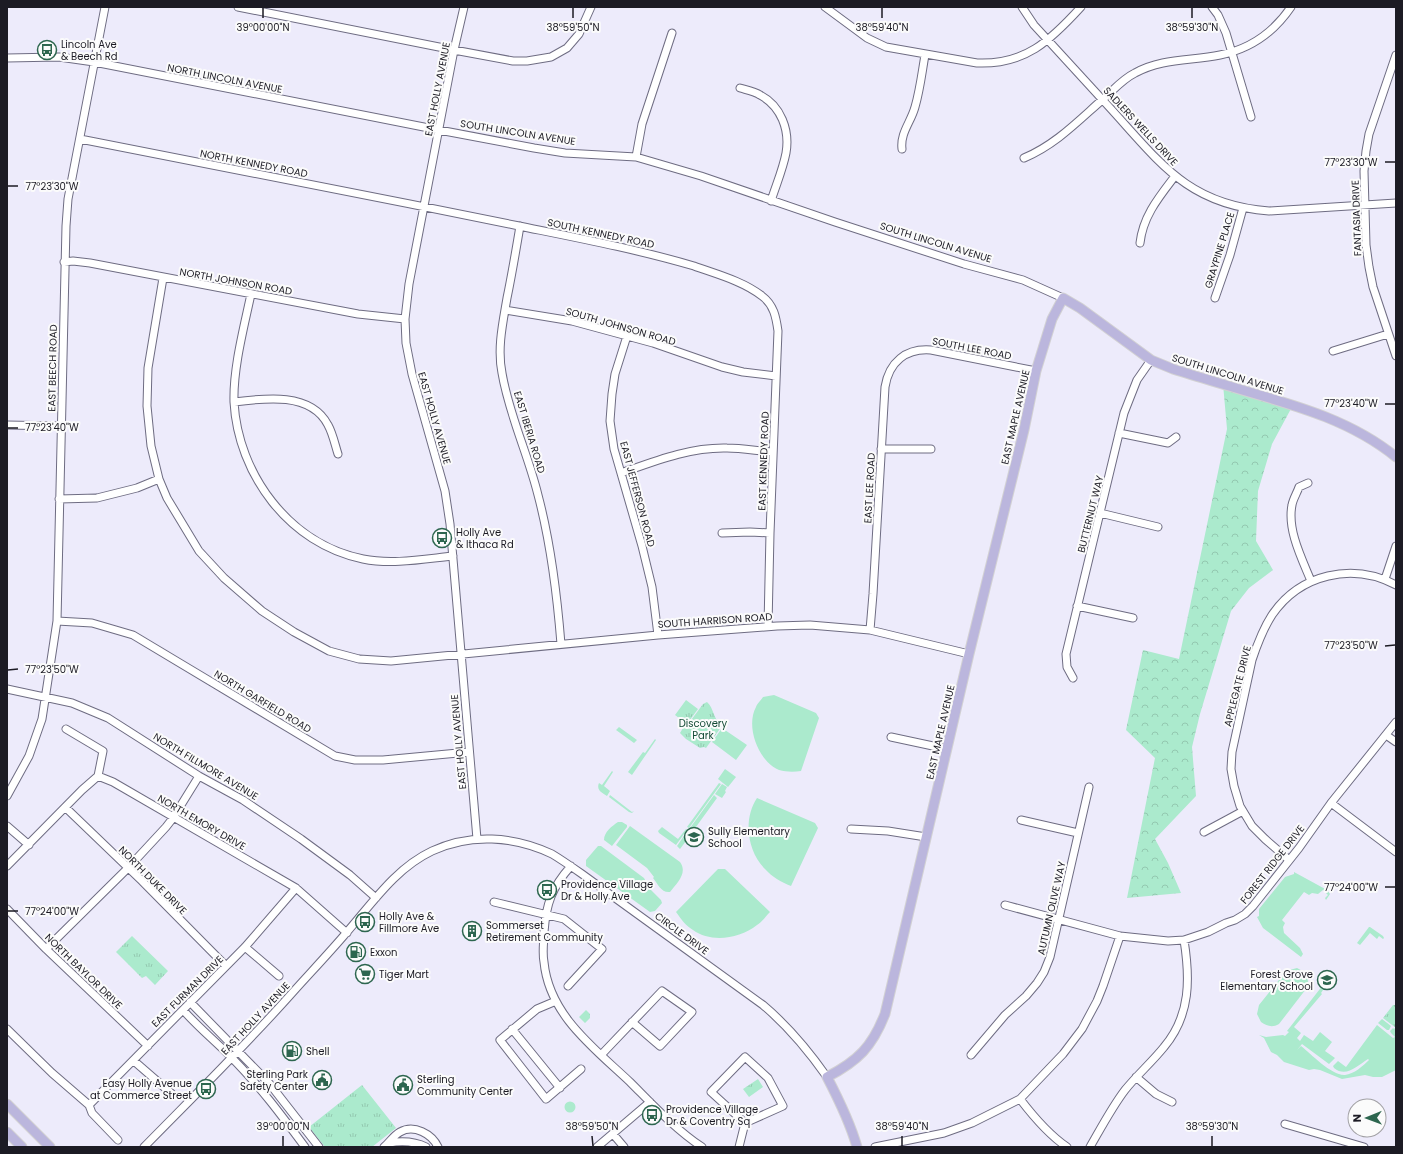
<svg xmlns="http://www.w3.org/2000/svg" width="1403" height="1154" viewBox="0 0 1403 1154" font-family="Poppins,sans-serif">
<defs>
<pattern id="forest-crowns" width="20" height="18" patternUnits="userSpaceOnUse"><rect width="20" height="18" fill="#abeacd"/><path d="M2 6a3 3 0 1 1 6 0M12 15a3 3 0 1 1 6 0" fill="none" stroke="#93c8b0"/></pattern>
<pattern id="park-tufts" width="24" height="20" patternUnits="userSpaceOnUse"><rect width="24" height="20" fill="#abeacd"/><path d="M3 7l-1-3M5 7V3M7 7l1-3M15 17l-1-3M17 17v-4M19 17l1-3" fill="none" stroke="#93c8b0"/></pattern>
</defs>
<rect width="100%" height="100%" fill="#edebfb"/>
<path fill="#abeacd" d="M774 695 816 713 819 718 801 771C794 772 786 772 779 770 759 762 745 727 756 707 757 704 761 700 763 697Z
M619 727 637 740 634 743 616 730Z
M722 728 747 745 736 760 712 742Z
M655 739 656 740 632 775 628 772 643 752 645 753Z
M725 769 736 777 728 787 718 779Z
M612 771 613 772 604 786 610 791 607 796C602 793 596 790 599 783L602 785Z
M719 783 721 784 689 828 687 827Z
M722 784 727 787 725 791 726 792 722 798 715 794Z
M610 795 632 812 634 811 632 813 629 812 609 797Z
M714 795 717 798 693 831 690 828Z
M757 798 815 823 818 828 791 886C781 882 772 877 765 869 747 851 743 819 757 798Z
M618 822H622L627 825V827L612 846 604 840C604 832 612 826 618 822Z
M630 826 680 862C688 873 677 883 670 892 661 893 658 884 653 878L654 877 647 868 616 845Z
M662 827 678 839 686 829 687 830 676 845 659 833 658 831Z
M688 830 692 833 680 849 677 846Z
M598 846H601L644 878 650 889 661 900 662 903 655 911 650 912 586 866V860Z
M718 869H725L770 912C766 916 762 922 757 925 739 939 711 943 693 930 686 926 681 919 676 912Z
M1294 872 1327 890 1330 894 1326 900 1325 898 1328 895 1323 890 1318 894 1312 893 1309 895 1304 892 1282 920 1285 923 1283 927 1284 933 1300 948 1303 954 1301 957 1263 928 1257 917 1259 916V909L1285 877 1294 874Z
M1369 927H1370L1383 936 1384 938 1383 939 1379 936 1377 939 1370 933 1360 945 1357 943Z
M1297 968C1306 972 1311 980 1306 989L1279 1024C1272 1028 1267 1026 1261 1022L1257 1014 1259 1005 1286 971Z
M1323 985 1325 987 1321 993 1322 994 1294 1027 1301 1033 1297 1038 1300 1041 1304 1035 1313 1041 1320 1032 1332 1042 1325 1051 1335 1058 1329 1064 1302 1044 1297 1050 1301 1046C1311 1054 1332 1076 1345 1075 1354 1074 1363 1066 1369 1060L1368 1059C1357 1066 1346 1078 1334 1068L1333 1066 1338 1061 1346 1067 1377 1025 1393 1038 1395 1037 1391 1033 1390 1031 1393 1028 1394 1029 1396 1027V1070L1382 1077H1373L1365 1075 1342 1079 1320 1070 1314 1069 1309 1070 1284 1062 1277 1055 1271 1052 1264 1038 1259 1035 1266 1037 1283 1035 1285 1036 1289 1032 1287 1031Z
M1382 1019 1391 1026 1389 1030H1387L1378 1023Z"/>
<path fill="url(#forest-crowns)" d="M1223 384 1293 405 1272 444 1258 491 1256 541 1273 570 1249 588 1231 611 1200 714 1192 747 1196 796 1155 839 1168 863 1181 893 1127 898 1155 758 1126 730 1143 650 1179 659 1227 429Z"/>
<path fill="url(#park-tufts)" d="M686 700 698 709 687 724 675 715Z
M707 702C714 708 713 719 722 726L706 748 704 747 700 748 686 739 680 733 683 728 686 727 703 704Z
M132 936 168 971 155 985 146 976 142 978 116 952Z
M1396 1004V1028L1383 1018 1393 1005H1395Z
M586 1010 590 1014V1018L585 1023 579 1017Z
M758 1079 763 1087 749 1097 743 1089Z
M362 1085 396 1128 372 1147H325L309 1127Z
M564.5 1107a5.5 5.5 0 1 1 11 0a5.5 5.5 0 1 1-11 0Z"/>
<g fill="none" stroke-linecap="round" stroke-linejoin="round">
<defs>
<path id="minor" d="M238 7 454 50 513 61H527L551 57 567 48 579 34 591 7
M464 7 454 50 409 284 405 319 406 343 412 374 445 491 450 524 477 839
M825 7 867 38 886 47 977 63C1025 65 1050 41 1081 7
M1022 7 1034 25C1060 53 1085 81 1111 109 1161 164 1189 205 1269 211L1396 203
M1212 7 1218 15 1226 33 1251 117
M1396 55 1369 134 1366 151 1364 171 1366 245 1369 267 1373 287 1396 356
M7 58 59 57 94 62 439 130 534 148 565 153 636 157 701 176 835 222 964 264 1023 280 1063 298
M740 88C747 90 754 91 760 95 781 106 790 130 786 153 783 169 776 185 771 201
M80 139C227 168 373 196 519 226 578 238 636 249 694 266 716 274 743 281 762 296 774 305 776 317 778 331L770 533 768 626
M902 149C900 133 911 122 915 107 920 90 922 72 925 55
M636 157 642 124 672 33
M1024 158C1055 145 1077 122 1102 100 1113 91 1121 80 1135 73 1162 58 1191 61 1220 55 1250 49 1274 32 1291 7
M520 226C516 250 512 274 507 298 503 322 497 348 502 373 509 415 528 454 538 495 551 544 557 594 561 644
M1140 243C1143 216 1159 197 1175 176
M64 262 73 261 90 263 358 314 405 319
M163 278 148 368 147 406 151 446 159 479 167 498 199 551 224 578 262 611 294 632 329 651 359 659 391 661 658 635 777 626 810 625 870 630 969 654
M251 294C244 327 233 368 234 402 238 474 289 544 363 559 392 565 424 559 453 556
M1215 298 1230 255 1243 208
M505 310 572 321 653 343 722 367 743 372 776 376
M627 336 615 374 612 394 610 421 614 449 642 546 652 587 658 635
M1333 351 1388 334
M234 402C265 398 311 392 328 425 333 434 335 445 338 454
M7 425 61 426
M1119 433 1168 443 1176 437
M881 449H931
M621 473C655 461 690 447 727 448 742 448 758 451 773 452
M1308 483 1299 487C1297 493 1293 499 1292 505 1287 530 1302 559 1311 581
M59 499 97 498 137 488 159 479
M1100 513 1158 527
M722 533 750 532 770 533
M1385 579 1396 546
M1077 606 1133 618
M57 621 92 623 133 635 335 756 355 760H383L469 752
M870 630 873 594 885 387C889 362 906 348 931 350L1036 371
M1073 678 1067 667 1066 654 1124 413 1137 380 1151 360
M7 689 72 703 108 718 199 776 243 800 301 839 350 875 376 898
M66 729 103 751 98 776
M1386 735 1396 742
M891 737 947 749
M98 776 113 782 296 888 347 933
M7 796 29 756 42 719 57 621 66 226 68 199 105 7
M1331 803 1396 852
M66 808 142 881 226 966
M1021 820 1078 833
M7 826 29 845
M851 829 888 831 926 837
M1204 832 1243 811
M1289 860 1265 839 1252 826 1240 806 1234 786 1231 769 1232 752 1252 660C1257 645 1263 629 1272 615 1300 574 1352 562 1396 585
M7 866 82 790 98 776
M571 866C552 887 546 904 544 932 544 942 542 952 544 962 549 1015 594 1048 630 1082 653 1105 675 1129 702 1147
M494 902 564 919 602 949 568 986
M1005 905 1120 936 1168 941 1184 940 1208 932 1226 923 1235 920 1245 914 1253 906 1299 848 1331 803 1396 722
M7 909 46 949 148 1046
M245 947 279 976
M46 949 128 868 166 827 173 818 199 776
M556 1001 537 1009 500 1040 546 1099 581 1069
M190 1002 269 1083 319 1147
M183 1010C198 1027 215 1041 231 1057 259 1085 282 1116 305 1147
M7 1029 52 1073 89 1105 92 1113 118 1140
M512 1029 560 1088
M601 1055 662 991 692 1012 660 1046 632 1022
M971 1055 1005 1015 1026 996 1037 983 1044 972 1050 957 1089 787
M745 1057 768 1078 783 1106 745 1123 711 1092Z
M134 1061 172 1094
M1136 1077 1156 1094 1172 1102
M1020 1099C1033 1116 1049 1135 1067 1147
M89 1105 245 947 296 888
M1285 1124 1364 1147
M613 1134 624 1147
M389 1143C401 1141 414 1141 426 1147
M144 1147C194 1096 245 1046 293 992 311 972 330 952 347 932 373 902 396 868 432 851 470 833 514 836 552 854 562 860 572 867 582 874L763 1005C788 1026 808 1050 827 1077
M384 1147C390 1142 393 1136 400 1132 414 1124 432 1134 438 1147
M597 1147 650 1102
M739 1147 745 1123
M875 1147 944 1133 972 1123 1020 1099 1063 1054 1082 1029 1097 1001 1103 986 1120 936
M1090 1147C1101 1128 1112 1107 1125 1090 1137 1075 1152 1062 1164 1047 1191 1015 1190 978 1184 940"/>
<path id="major" d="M7 1104 50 1147
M7 1132 22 1147
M857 1147C850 1122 839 1100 827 1077 858 1061 872 1047 885 1014L969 654 1024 430 1036 371 1052 319 1063 298 1080 308 1151 360 1173 369C1198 377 1223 384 1249 392 1301 407 1353 422 1396 457"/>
</defs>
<use href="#minor" stroke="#6e6c82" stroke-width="9"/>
<use href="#major" stroke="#d2d1d3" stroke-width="11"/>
<use href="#minor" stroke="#fff" stroke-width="7"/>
<use href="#major" stroke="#bbb6dd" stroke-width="9"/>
</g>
<path fill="none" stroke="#1c1b24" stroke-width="1.5" d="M263 8V18M573 8V18M882 8V18M1192 8V18M1385 162H1395M8 186H18M1385 404H1395M8 428H18M1385 646 1395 645M8 670 18 669M1385 887H1395M8 911H18M283 1136V1146M592 1136 593 1146M902 1136V1146M1212 1136V1146"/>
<defs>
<symbol id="bus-ring" viewBox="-11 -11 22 22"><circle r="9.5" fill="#fbfbfb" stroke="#2d664f" stroke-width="1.5"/><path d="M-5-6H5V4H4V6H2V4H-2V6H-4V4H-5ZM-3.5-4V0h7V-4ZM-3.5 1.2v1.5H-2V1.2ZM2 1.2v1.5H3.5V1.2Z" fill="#2d664f"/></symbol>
<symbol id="school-ring" viewBox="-11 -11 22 22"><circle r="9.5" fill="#fbfbfb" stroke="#2d664f" stroke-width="1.5"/><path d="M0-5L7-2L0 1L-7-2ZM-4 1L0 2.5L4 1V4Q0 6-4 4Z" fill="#2d664f"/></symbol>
<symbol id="building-ring" viewBox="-11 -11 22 22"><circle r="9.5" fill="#fbfbfb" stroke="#2d664f" stroke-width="1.5"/><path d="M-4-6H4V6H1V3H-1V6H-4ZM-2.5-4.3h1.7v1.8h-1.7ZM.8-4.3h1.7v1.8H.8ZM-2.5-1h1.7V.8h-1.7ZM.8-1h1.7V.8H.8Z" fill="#2d664f"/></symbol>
<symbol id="fuel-ring" viewBox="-11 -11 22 22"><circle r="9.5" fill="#fbfbfb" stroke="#2d664f" stroke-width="1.5"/><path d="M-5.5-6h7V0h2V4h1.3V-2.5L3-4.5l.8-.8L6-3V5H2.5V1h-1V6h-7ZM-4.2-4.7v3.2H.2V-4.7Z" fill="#2d664f"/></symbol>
<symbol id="supermarket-ring" viewBox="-11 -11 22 22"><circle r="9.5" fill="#fbfbfb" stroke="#2d664f" stroke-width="1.5"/><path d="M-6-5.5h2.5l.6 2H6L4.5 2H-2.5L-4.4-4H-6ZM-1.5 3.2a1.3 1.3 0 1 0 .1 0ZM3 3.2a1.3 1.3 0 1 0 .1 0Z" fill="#2d664f"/></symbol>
<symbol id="civic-ring" viewBox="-11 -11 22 22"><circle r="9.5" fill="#fbfbfb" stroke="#2d664f" stroke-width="1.5"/><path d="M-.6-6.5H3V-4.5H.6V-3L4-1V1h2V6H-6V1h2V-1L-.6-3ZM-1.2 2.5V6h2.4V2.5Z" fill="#2d664f"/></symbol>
</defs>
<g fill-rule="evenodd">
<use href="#bus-ring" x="36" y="39" width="22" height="22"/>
<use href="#bus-ring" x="431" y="527" width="22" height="22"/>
<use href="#school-ring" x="683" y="826" width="22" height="22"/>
<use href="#bus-ring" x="536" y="879" width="22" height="22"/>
<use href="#bus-ring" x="354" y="911" width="22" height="22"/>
<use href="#building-ring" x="461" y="920" width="22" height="22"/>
<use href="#fuel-ring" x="345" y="941" width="22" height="22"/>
<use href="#supermarket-ring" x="354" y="963" width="22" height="22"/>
<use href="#school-ring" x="1316" y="969" width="22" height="22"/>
<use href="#fuel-ring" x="281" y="1040" width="22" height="22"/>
<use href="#civic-ring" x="311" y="1069" width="22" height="22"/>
<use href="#civic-ring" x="392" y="1074" width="22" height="22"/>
<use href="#bus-ring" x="195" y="1078" width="22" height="22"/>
<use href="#bus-ring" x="641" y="1104" width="22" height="22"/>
</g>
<g text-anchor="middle" stroke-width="4" stroke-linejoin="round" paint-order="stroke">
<g font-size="10" fill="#1c1b24" stroke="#fbfbfb" text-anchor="start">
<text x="61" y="48">Lincoln Ave<tspan x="61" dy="12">&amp; Beech Rd</tspan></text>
<text x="456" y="536">Holly Ave<tspan x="456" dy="12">&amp; Ithaca Rd</tspan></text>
<text x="708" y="835">Sully Elementary<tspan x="708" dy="12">School</tspan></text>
<text x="561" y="888">Providence Village<tspan x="561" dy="12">Dr &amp; Holly Ave</tspan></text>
<text x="379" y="920">Holly Ave &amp;<tspan x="379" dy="12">Fillmore Ave</tspan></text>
<text x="486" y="929">Sommerset<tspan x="486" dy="12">Retirement Community</tspan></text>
<text x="370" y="956">Exxon</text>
<text x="379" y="978">Tiger Mart</text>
<text x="1313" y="978" text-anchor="end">Forest Grove<tspan x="1313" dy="12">Elementary School</tspan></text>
<text x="306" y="1055">Shell</text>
<text x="308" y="1078" text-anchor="end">Sterling Park<tspan x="308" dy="12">Safety Center</tspan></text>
<text x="417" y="1083">Sterling<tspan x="417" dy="12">Community Center</tspan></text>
<text x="192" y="1087" text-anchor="end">Easy Holly Avenue<tspan x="192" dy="12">at Commerce Street</tspan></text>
<text x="666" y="1113">Providence Village<tspan x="666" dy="12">Dr &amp; Coventry Sq</tspan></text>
</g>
<g font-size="10" fill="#1c1b24" stroke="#fbfbfb">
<text transform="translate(225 78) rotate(11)" y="4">NORTH LINCOLN AVENUE</text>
<text transform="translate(437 89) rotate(-79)" y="4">EAST HOLLY AVENUE</text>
<text transform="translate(1141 126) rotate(47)" y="4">SADLERS WELLS DRIVE</text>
<text transform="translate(518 132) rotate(9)" y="4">SOUTH LINCOLN AVENUE</text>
<text transform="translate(254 163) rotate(11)" y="4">NORTH KENNEDY ROAD</text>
<text transform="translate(1356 218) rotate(-92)" y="4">FANTASIA DRIVE</text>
<text transform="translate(601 233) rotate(12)" y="4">SOUTH KENNEDY ROAD</text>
<text transform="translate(936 242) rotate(17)" y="4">SOUTH LINCOLN AVENUE</text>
<text transform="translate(1219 250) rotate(-73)" y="4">GRAYPINE PLACE</text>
<text transform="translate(236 281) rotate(10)" y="4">NORTH JOHNSON ROAD</text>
<text transform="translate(621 326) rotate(16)" y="4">SOUTH JOHNSON ROAD</text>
<text transform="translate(972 348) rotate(11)" y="4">SOUTH LEE ROAD</text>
<text transform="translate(52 368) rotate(-89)" y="4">EAST BEECH ROAD</text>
<text transform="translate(1228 374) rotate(17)" y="4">SOUTH LINCOLN AVENUE</text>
<text transform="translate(1015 417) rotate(-77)" y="4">EAST MAPLE AVENUE</text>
<text transform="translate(435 418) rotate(74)" y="4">EAST HOLLY AVENUE</text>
<text transform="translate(530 432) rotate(73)" y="4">EAST IBERIA ROAD</text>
<text transform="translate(763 461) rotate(-88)" y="4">EAST KENNEDY ROAD</text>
<text transform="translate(869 488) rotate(-87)" y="4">EAST LEE ROAD</text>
<text transform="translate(638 494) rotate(75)" y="4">EAST JEFFERSON ROAD</text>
<text transform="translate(1090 514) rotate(-76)" y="4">BUTTERNUT WAY</text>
<text transform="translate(715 620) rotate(-4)" y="4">SOUTH HARRISON ROAD</text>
<text transform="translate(1237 686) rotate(-76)" y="4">APPLEGATE DRIVE</text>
<text transform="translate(263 701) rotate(31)" y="4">NORTH GARFIELD ROAD</text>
<text transform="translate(940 732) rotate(-77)" y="4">EAST MAPLE AVENUE</text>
<text transform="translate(458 742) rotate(-95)" y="4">EAST HOLLY AVENUE</text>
<text transform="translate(206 766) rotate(31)" y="4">NORTH FILLMORE AVENUE</text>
<text transform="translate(202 822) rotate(30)" y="4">NORTH EMORY DRIVE</text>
<text transform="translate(1272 864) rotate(-52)" y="4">FOREST RIDGE DRIVE</text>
<text transform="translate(153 880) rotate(45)" y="4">NORTH DUKE DRIVE</text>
<text transform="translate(1051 908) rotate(-77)" y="4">AUTUMN OLIVE WAY</text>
<text transform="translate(682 933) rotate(36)" y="4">CIRCLE DRIVE</text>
<text transform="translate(84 971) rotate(44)" y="4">NORTH BAYLOR DRIVE</text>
<text transform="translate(187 991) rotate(-45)" y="4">EAST FURMAN DRIVE</text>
<text transform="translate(255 1018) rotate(-47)" y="4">EAST HOLLY AVENUE</text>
</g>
<g font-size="10" fill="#144b36" stroke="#fbfbfb">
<text x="703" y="727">Discovery<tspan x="703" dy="12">Park</tspan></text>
</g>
</g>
<g font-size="10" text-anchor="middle" fill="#1c1b24" stroke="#fbfbfb" stroke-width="4" stroke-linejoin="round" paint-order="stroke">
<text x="263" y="31">39°00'00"N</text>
<text x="573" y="31">38°59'50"N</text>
<text x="882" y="31">38°59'40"N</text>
<text x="1192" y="31">38°59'30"N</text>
<text x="1351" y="166">77°23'30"W</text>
<text x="52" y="190">77°23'30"W</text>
<text x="1351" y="407">77°23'40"W</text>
<text x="52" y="431">77°23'40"W</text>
<text x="1351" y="649">77°23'50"W</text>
<text x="52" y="673">77°23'50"W</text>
<text x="1351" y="891">77°24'00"W</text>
<text x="52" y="915">77°24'00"W</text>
<text x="283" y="1130">39°00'00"N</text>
<text x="592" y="1130">38°59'50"N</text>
<text x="902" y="1130">38°59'40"N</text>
<text x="1212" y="1130">38°59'30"N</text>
</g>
<rect width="1403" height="1154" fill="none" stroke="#1c1b24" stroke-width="16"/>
<g transform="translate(1367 1118) rotate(269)"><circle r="19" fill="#fbfbfb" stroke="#a2a1a5"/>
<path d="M0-3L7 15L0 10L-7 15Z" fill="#2d664f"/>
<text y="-6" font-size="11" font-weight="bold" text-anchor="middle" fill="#1c1b24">N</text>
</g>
</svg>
